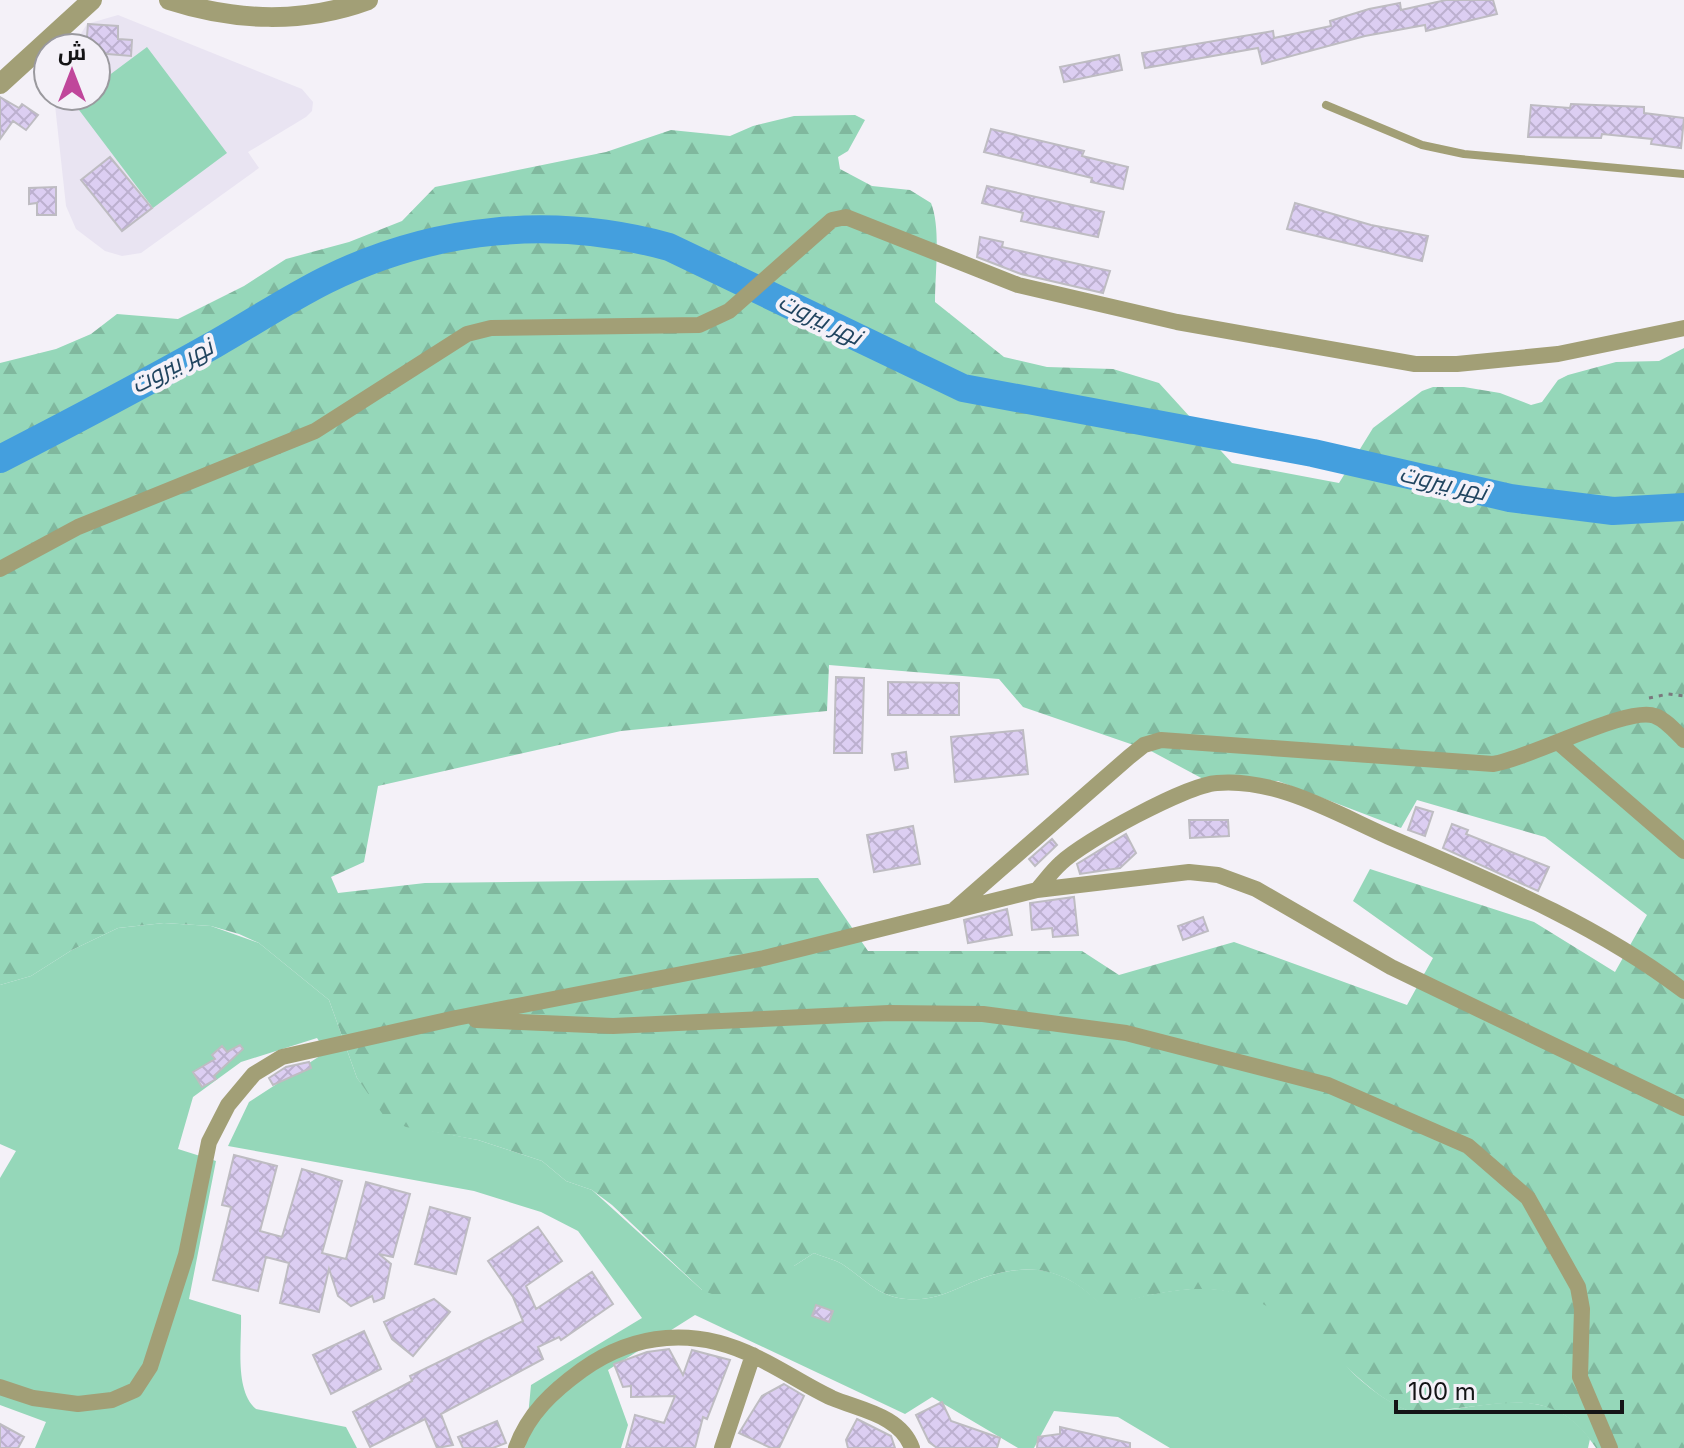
<svg xmlns="http://www.w3.org/2000/svg" width="1684" height="1448" viewBox="0 0 1684 1448" font-family="Inter,Cairo,sans-serif">
<defs>
<pattern id="forest-firs" width="22" height="20" patternUnits="userSpaceOnUse" patternTransform="scale(2)"><rect width="22" height="20" fill="#95d7b9"/><path d="M5 1l3.5 6h-7zM16 11l3.5 6h-7z" fill="#80b89e"/></pattern>
<pattern id="building-cross-hatch" width="8" height="8" patternUnits="userSpaceOnUse" patternTransform="scale(2)"><rect width="8" height="8" fill="#dccef2"/><path d="M0 0l8 8M0 8l8-8" fill="none" stroke="#bcb0cf"/></pattern>
</defs>
<rect width="100%" height="100%" fill="#f4f1f8"/>
<path fill="#e9e4f2" d="M118 15 302 89 313 102 312 111 306 117 248 152 259 168 141 253 122 256 105 251 76 229 66 206 54 96H96V48H72L87 24Z"/>
<path fill="#95d7b9" d="M147 47 227 153 153 208 73 102 81 96H96V85Z
M164 923 211 926 259 943 329 1000 357 1078 371 1096 432 1131 478 1140 542 1161 566 1181 592 1190 702 1290 794 1266 814 1253C823 1257 834 1259 842 1264 864 1278 878 1297 906 1299 932 1301 948 1293 970 1283 1023 1261 1064 1264 1103 1307 1218 1273 1264 1283 1349 1369 1363 1384 1394 1408 1414 1412 1423 1414 1436 1410 1445 1410 1500 1404 1552 1387 1590 1439L1588 1448H1170L1118 1417 1054 1411 1034 1448H1018L932 1397 905 1414 695 1315 608 1370 628 1425 621 1448H525L531 1385 642 1318 578 1231 541 1212 474 1191 228 1146 249 1102 326 1052 317 1038 241 1062 193 1097 178 1149 216 1161 189 1299 241 1315C242 1343 234 1390 256 1409L346 1427 357 1448H35L46 1422 0 1405V1178L16 1151 0 1144V985L31 976 72 950 118 928Z"/>
<path fill="url(#forest-firs)" fill-rule="evenodd" d="M855 115 865 120 848 151 838 157 840 169 872 186 910 190 931 203C941 228 935 273 935 302L1004 357 1047 367 1113 369 1159 383 1232 463 1339 483 1373 428 1422 391 1433 387H1464L1500 393 1531 405 1542 402 1558 380 1568 375 1616 362 1659 361 1684 348V1448H1596C1556 1388 1513 1403 1450 1409 1440 1410 1424 1414 1414 1412 1387 1406 1364 1382 1344 1365 1254 1285 1221 1272 1103 1308 1064 1264 1023 1261 970 1283 948 1293 932 1301 906 1299 878 1297 864 1278 842 1264 834 1259 823 1257 814 1253L794 1266 789 1292C760 1301 730 1303 702 1290L612 1205 592 1190 566 1181 542 1161 478 1140 406 1127 384 1116 357 1078 329 1000 259 943 239 934 211 926 164 923 118 928 72 950 31 976 0 985V363L56 349 91 334 117 314 178 319 244 286 286 259 349 242 402 221 435 187 606 152 671 130 730 136 753 126 794 116ZM829 665 999 679 1023 707 1151 751 1218 787 1278 781 1401 828 1417 800 1545 837 1647 915 1615 972 1534 922 1370 869 1353 901 1433 958 1407 1005 1234 942 1119 975 1082 951H868L818 878 425 883 338 893 331 877 364 862 378 786 621 731 827 711Z"/>
<g fill="none" stroke-linecap="round" stroke-linejoin="round">
<path stroke="#449fde" stroke-width="28" d="M0 459C72 422 144 384 215 344 252 323 288 299 326 280 433 227 554 215 669 247L963 388 1313 453 1510 498 1613 511 1684 507"/>
</g>
<path fill="url(#building-cross-hatch)" stroke="#bebcc2" stroke-width="2" d="M1446 0H1493L1497 14 1426 31 1425 25 1365 36 1262 64 1258 48 1145 68 1142 53 1273 31 1274 38 1331 26 1330 21 1369 9 1400 3 1401 10Z
M88 24 118 26V39L132 40 131 56 96 53V48H86Z
M1119 55 1122 70 1064 82 1060 67Z
M0 97 19 108 22 104 38 115 26 130 13 121 0 139Z
M1571 104 1644 107V113L1684 118 1681 148 1651 144 1652 139 1602 134 1601 138 1528 137 1531 105 1570 108Z
M991 129 1084 151 1082 156 1128 167 1123 189 1091 182 1092 178 984 152Z
M110 157 152 208 122 231 81 180Z
M987 186 1104 212 1098 237 1021 221 1023 213 982 203Z
M56 187V215H37V203L29 204V188Z
M1295 203 1371 225 1428 236 1422 261 1287 229Z
M980 237 1003 242 1002 247 1110 271 1103 293 1021 274 977 257Z
M836 677 864 678 862 753H834Z
M888 682 959 683V715H888Z
M1023 730 1028 774 955 782 951 737Z
M906 752 908 768 895 770 892 754Z
M1416 807 1433 812 1425 836 1408 830Z
M1189 820H1228L1229 836 1190 838Z
M1452 824 1468 830 1466 834 1549 867 1538 891 1443 848Z
M913 826 920 864 874 872 867 835Z
M1126 834 1136 853 1120 868 1080 874 1077 864Z
M1052 839 1057 845 1035 866 1029 859Z
M1074 897 1078 935 1053 937 1052 928 1032 930 1030 903Z
M1007 909 1012 935 968 943 964 920Z
M1203 917 1208 931 1183 940 1178 926Z
M240 1045 243 1049 214 1076 216 1079 202 1087 193 1072 215 1059 212 1055 222 1046 227 1052Z
M309 1062 311 1068 273 1085 269 1078 286 1067Z
M234 1155 277 1166 260 1231 282 1237 302 1169 342 1181 322 1253 346 1259 366 1182 410 1194 393 1257 379 1254 391 1264 384 1298 374 1302 372 1296 351 1306 338 1296 329 1269 319 1312 280 1303 289 1263 266 1257 258 1291 213 1280 231 1207 222 1205Z
M430 1207 470 1218 456 1274 415 1264Z
M538 1227 562 1261 526 1286 536 1309 592 1272 613 1304 561 1340 559 1337 538 1347 543 1359 441 1414 453 1445 437 1448 425 1419 370 1447 353 1412 412 1381 410 1376 523 1321 513 1297 488 1261Z
M434 1299 450 1312 413 1356 392 1339 384 1322Z
M816 1305 833 1311 829 1322 812 1316Z
M364 1331 381 1369 331 1394 313 1355Z
M669 1349 683 1375 692 1350 730 1360 707 1419 703 1417 695 1448H626L635 1415 664 1423 675 1396 631 1397V1386L623 1387 614 1364 647 1352Z
M784 1384 804 1396 779 1448H771L739 1433 762 1396Z
M942 1402 951 1421 1000 1438 997 1448H937L929 1442 916 1415Z
M857 1419 891 1436 895 1448H848L846 1440Z
M497 1421 506 1443 493 1448H463L458 1437Z
M0 1424 24 1437 18 1448H0Z
M1060 1427 1130 1443V1448H1037L1038 1437 1060 1434Z"/>
<g fill="none" stroke-linecap="round" stroke-linejoin="round">
<path stroke="#7a797d" stroke-width="3" stroke-dasharray="4 6" stroke-linecap="butt" d="M1649 698 1668 694 1684 696"/>
<path stroke="#a29f76" stroke-width="8" d="M1326 105 1422 145 1464 154 1684 174"/>
<path stroke="#a29f76" stroke-width="16" d="M0 569 78 527 315 431 467 334 491 328 699 325 729 311 832 220 846 217 1018 285 1177 322 1415 364H1457L1558 354 1684 328
M1559 743 1684 851
M1037 890C1045 881 1052 871 1061 863 1084 841 1186 785 1217 783 1277 778 1335 813 1389 837 1491 881 1595 923 1684 991
M955 909 1129 757 1144 745 1161 740 1493 764C1529 759 1629 705 1655 716 1666 720 1676 732 1684 740
M476 1020 613 1026 889 1013 983 1014 1126 1033 1328 1085 1468 1146 1528 1198 1578 1287 1582 1309 1580 1377 1610 1448
M0 1387 33 1398 78 1404 112 1400 135 1390 150 1367 186 1255 209 1142 228 1105 254 1074 282 1057 456 1018 764 958 1037 890 1189 872 1218 875 1256 889 1391 967 1684 1108
M516 1448C528 1414 553 1391 582 1370 635 1332 696 1327 756 1357 782 1369 806 1386 832 1398 860 1410 900 1415 912 1448
M722 1448 753 1355"/>
<path stroke="#a29f76" stroke-width="20" d="M169 0C234 21 303 24 368 0
M0 84 92 0"/>
</g>
<g text-anchor="middle" stroke-width="8" stroke-linejoin="round" paint-order="stroke">
<g font-size="24" font-style="italic" fill="#214560" stroke="#f4f1f8">
<text transform="translate(820 319) rotate(26)" y="8">نهر بيروت</text>
<text transform="translate(172 366) rotate(-28)" y="8">نهر بيروت</text>
<text transform="translate(1443 483) rotate(13)" y="8">نهر بيروت</text>
</g>
</g>
<g transform="translate(72 72)"><circle r="38" fill="#f4f1f8" stroke="#9a999e" stroke-width="2"/>
<path d="M0-6L14 30L0 20L-14 30Z" fill="#c0479b"/>
<text y="-12" font-size="22" font-weight="bold" text-anchor="middle" fill="#141416">ش</text>
</g>
<path d="M1396 1400v12h226v-12" fill="none" stroke="#141416" stroke-width="4"/>
<text x="1408" y="1400" font-size="24" fill="#141416" stroke="#f4f1f8" stroke-width="6" paint-order="stroke">100 m</text>
</svg>
